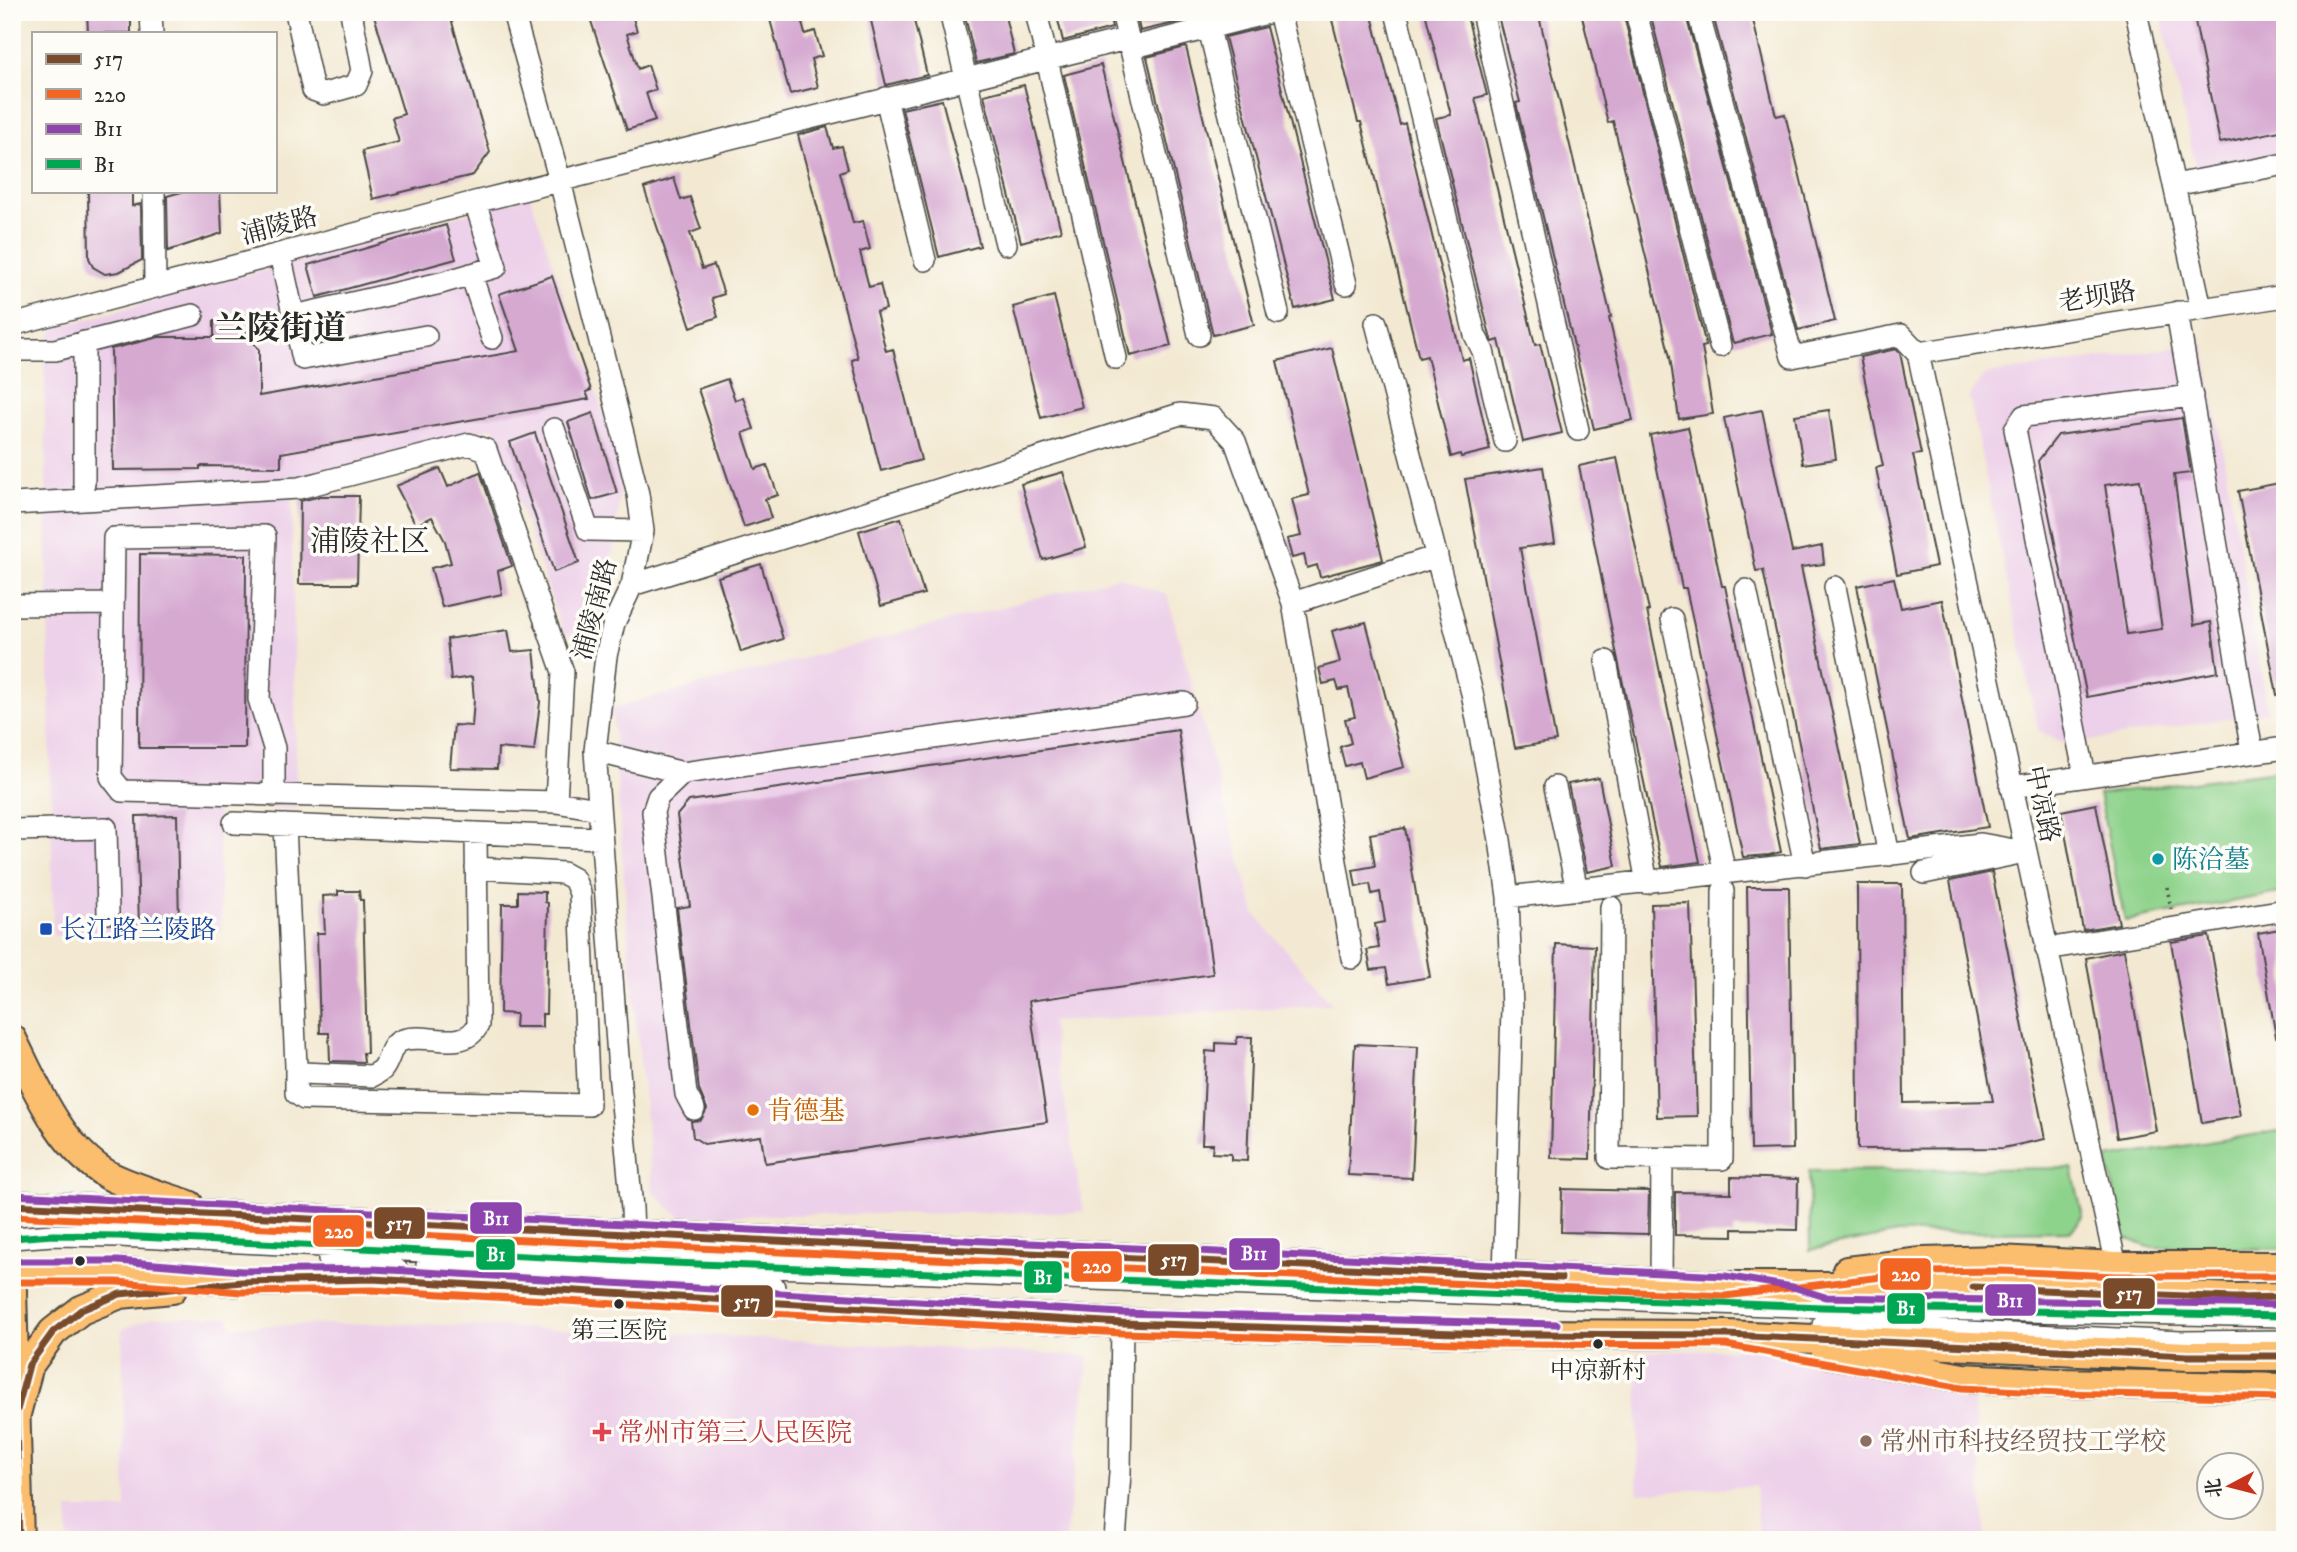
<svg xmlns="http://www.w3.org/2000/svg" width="2297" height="1552" viewBox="0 0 2297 1552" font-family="'IM FELL DW Pica','Noto Serif SC',serif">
<rect width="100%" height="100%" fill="#fdfcf7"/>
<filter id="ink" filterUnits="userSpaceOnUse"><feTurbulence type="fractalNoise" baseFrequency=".0143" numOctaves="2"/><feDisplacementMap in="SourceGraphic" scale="14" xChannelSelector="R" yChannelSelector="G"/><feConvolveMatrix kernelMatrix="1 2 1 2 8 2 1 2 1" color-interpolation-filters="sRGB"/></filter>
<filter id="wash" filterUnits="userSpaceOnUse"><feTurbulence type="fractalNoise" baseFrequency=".00686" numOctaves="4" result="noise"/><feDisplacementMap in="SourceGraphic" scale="28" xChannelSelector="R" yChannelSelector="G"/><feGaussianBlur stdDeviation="1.57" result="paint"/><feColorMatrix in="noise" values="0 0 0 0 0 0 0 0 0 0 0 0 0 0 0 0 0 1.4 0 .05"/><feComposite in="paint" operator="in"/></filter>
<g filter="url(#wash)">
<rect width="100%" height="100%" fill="#f3e9d2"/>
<path fill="#edd0e9" d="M2160 12H2285V154L2197 172Z
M530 196 623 471 604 624 564 635 493 427 291 483 297 809 218 807 221 932 53 936 44 344 56 328Z
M2204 343 2268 712 2065 745 2038 730 1969 396 1986 374Z
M1118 577 1167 595 1255 914 1332 1004 1051 1022 1084 1212 679 1216 653 1192 629 949 612 708Z
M155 1317H228L232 1326 394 1323 659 1333 1089 1356 1065 1540H68V1509H126L122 1329Z
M1753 1349 1869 1367 1973 1396 1986 1540H1758L1755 1486 1637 1493 1638 1352Z"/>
<path fill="#8ed38c" stroke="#5c7f5c" stroke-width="2" d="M2285 770V892L2125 921 2099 794Z
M2285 1130V1249L2148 1247 2124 1237 2107 1158Z
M2072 1168 2083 1217 2071 1231 1897 1233 1810 1250 1809 1171Z"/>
<g id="blocks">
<path fill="#d6a9d1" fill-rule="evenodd" d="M87 12H131V33H88Z
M373 12H449L490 152 473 175 373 199 362 151 399 142 392 118 404 114Z
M588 12H631L637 31 627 34 638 69 648 65 656 90 646 93 655 121 627 130Z
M768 12H799L805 34 815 31 822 56 811 59 818 87 790 94Z
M869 12H912L927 75 886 85Z
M964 12H1004L1014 54 976 63Z
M1056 12H1109L1112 28 1063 41Z
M1136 12H1177L1179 22 1140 31Z
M1330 12H1371L1400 125 1405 123 1462 360 1469 358 1490 450 1461 457 1460 454 1451 457 1427 356 1419 358 1361 122H1358Z
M1425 12H1466L1487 95 1475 98 1535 345 1540 344 1562 433 1523 442 1499 340 1493 342 1490 336 1436 118 1451 115Z
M1497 12H1538L1611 317 1609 318 1633 420 1594 429 1533 175 1516 103 1520 102Z
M1581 12H1623L1706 346 1702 347 1713 414 1679 419 1670 357 1613 121 1608 123Z
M1650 12H1685L1772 334 1734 343 1732 340Z
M1712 12H1751L1776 116 1785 114 1835 321 1798 330Z
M2193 12H2285V130L2220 143Z
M1266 27 1335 299 1295 309 1225 37Z
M1186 47 1254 325 1213 335 1147 57Z
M1101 65 1171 346 1130 356 1064 75Z
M1024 85 1061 231 1021 242 984 95Z
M942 100 980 246 939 257 902 109Z
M827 127 833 148 842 146 848 169 840 172 853 223 863 221 870 249 860 252 869 287 880 284 886 309 876 312 886 351 893 349 921 460 881 471 852 360 858 358 798 135Z
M674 178 681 200 690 197 701 229 690 233 702 269 714 265 724 294 712 298 718 317 691 327 644 188Z
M88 191H132V206L141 204 142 260 119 272 105 274 93 267 89 258Z
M185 191H220L222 233 168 251 167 196Z
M446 225 456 259 317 297 308 265Z
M552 276 591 390 586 392 589 399 281 453V467L200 466V469L113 470 111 349 159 337H214V321H238L259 350V396L519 351 499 294Z
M1054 296 1082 407 1041 418 1013 307Z
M1332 348 1383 560 1320 577 1317 565 1307 568 1304 555 1292 558 1287 539 1301 536 1292 499 1309 495 1277 361Z
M1896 349 1900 353 1921 454 1913 455 1936 566 1897 574 1876 468 1883 466 1860 357Z
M727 379 735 400 743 397 754 429 743 433 755 469 767 465 778 495 765 499 771 518 744 527 698 389Z
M1762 410 1792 552 1822 546 1824 564 1801 567 1860 844 1821 849 1763 570 1756 571 1724 418Z
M1829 410 1836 459 1803 464 1795 415Z
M593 413 617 493 592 500 568 422Z
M2182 418 2191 473 2174 475 2194 625 2211 622 2218 672 2087 697 2038 461 2058 435ZM2140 480 2162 629 2127 634 2105 485Z
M1688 427 1722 586H1725L1781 852 1769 855 1743 857 1686 588H1682L1650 435Z
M535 433 579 563 554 572 510 442Z
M1617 458 1649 611H1647L1700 862 1662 867 1615 646 1579 466Z
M1543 467 1555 543 1520 548 1556 741 1515 748 1465 479Z
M440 468 448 487 480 472 512 566 498 571 502 594 442 607 431 568 451 563 445 541 432 517 416 525 396 486Z
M1063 472 1086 547 1043 560 1021 484Z
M2285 482V694L2277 695 2238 491Z
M321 496H359L357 584H299L300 501Z
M901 518 924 594 881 606 859 531Z
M140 554 246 555 245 748H139Z
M761 564 783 639 741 652 718 577Z
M1894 578 1901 608 1942 600 1988 827 1910 839 1857 586Z
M1366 622 1404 767 1364 778 1360 762 1345 766 1340 747 1351 743 1345 719 1355 717 1348 688 1339 690 1336 681 1323 684 1319 668 1340 662 1332 631Z
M508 630 512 652 534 650 540 702 534 751 498 748 497 769 450 768 454 725 472 726 474 700 472 677 451 680 447 639Z
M1178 730 1213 974 1029 1001 1047 1122 765 1163 761 1136 704 1144 693 1137 691 1121 701 1120 707 1109 699 1090 677 908 690 906 677 815 689 801Z
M1599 778 1616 866 1587 872 1568 784Z
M2096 804 2119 924 2083 930 2061 811Z
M177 815 179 926 139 927 136 816Z
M1405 828 1430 977 1389 984 1386 968 1371 970 1367 950 1379 948 1375 924 1385 922 1380 892 1372 894 1370 884 1356 887 1353 870 1375 866 1370 834Z
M1992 872 2045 1139 2003 1148 1858 1149 1857 884H1902L1904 1103 1993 1101 1950 881Z
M1747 887H1789L1793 1149 1751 1150Z
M338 891H359L360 900H363L367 1053H363L364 1062 330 1061 329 1033H320L317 933H325L323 896 338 895Z
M518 891 545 892V902L548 903 546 1014H542V1027H515L516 1014 500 1013 502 904H518Z
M1690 903 1697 1116 1657 1117 1651 904Z
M2285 928V1037H2276L2258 933Z
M2209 936 2241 1116 2202 1123 2171 942Z
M1556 944 1595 946 1590 1159 1551 1158Z
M2124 950 2156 1131 2117 1138 2086 958Z
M1237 1037H1252L1247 1161 1231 1160V1154L1212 1153 1213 1144H1202L1206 1051 1216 1052V1043L1236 1044Z
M1355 1044 1418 1047 1412 1178 1348 1175Z
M1731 1177 1798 1179 1797 1230 1733 1229V1236L1675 1235V1192L1731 1193Z
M1562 1189 1649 1191 1648 1234 1561 1232Z"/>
</g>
</g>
<g filter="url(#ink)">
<use href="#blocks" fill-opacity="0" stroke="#494844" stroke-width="2"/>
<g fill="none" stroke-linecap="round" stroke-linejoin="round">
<defs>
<path id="minor" d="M151 12 152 33
M296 12 313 90 324 94 356 85 362 71 351 12
M513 12 560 181 638 494 643 531 632 585 614 623 606 656 595 751 620 1083 632 1208 633 1235
M950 12 1006 244
M1036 12 1116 358
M1122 12 1199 335
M1205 12 1278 313
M1279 12 1346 284
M1396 12 1475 335 1483 351 1505 441
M1482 12 1578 430
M1636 12 1720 346
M1698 12 1792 357 1901 335 1918 353
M2136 12 2201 308
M886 98 925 260
M2174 185 2285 164
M154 191 155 287
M280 254 303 359 426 336
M471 274 492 338
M2177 312 2252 752
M294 316 441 283 496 267 475 202
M1376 323 1472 693 1500 840 1508 897 1512 1009 1504 1275
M12 325 475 202 1118 41 1142 45 1271 12
M84 342V484
M12 350H55L193 315
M1918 353 2116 1266
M1918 353 2285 296
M554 429 588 530 643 531
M12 504 299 488 469 444 486 450 563 672 556 802
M632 585 1180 414 1214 418 1235 441 1293 603 1352 958
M1835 587 1889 855
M1746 590 1805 865
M1293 603 1437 556
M12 605 113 604
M1672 619 1725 874
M1606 661 1647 883
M595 751 683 773
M2085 776 2015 429 2024 416 2192 396
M1555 787 1577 890
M2011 787 2285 748
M274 796V748L259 699 265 536 114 538 111 777 122 791 556 802 598 809
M234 823 600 838
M285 825 296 1066 302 1073 372 1076C376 1074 379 1072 382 1070 391 1060 389 1044 403 1040 428 1032 464 1053 478 1025L476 833
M12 830 106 828 108 913
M1924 873 2015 854
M1508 897 1981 844 2025 852
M1611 907 1609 1158 1722 1159 1723 891
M2046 949 2285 910
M296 1066V1093L304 1099 589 1105 580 893 574 879 563 873 476 868
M694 1109 686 1094 653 812 658 797 683 773 1184 703
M12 1238 53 1235 119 1236 645 1262 1823 1307 2285 1316
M329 1259 397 1270
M427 1265 774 1287
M1661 1282 1662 1159
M1823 1325 2181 1342 2285 1341
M1115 1540 1120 1473 1122 1323"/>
<path id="major" d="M12 1039C36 1087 59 1146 108 1175 128 1186 166 1197 189 1205
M12 1205 1725 1286H1948L2234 1298 2285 1297
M1847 1271 1922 1262 2000 1260 2116 1266H2285
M12 1272 117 1271 242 1282 372 1279 1122 1323 1492 1334 1727 1335 2188 1356H2285
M12 1290 19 1540
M1826 1353 1963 1378 2061 1383 2285 1388
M16 1414 29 1365 53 1332 81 1310 120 1294 172 1289"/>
</defs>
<use href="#minor" stroke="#494844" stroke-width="24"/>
<use href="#major" stroke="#494844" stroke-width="32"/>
<path stroke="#494844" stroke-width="3.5" stroke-dasharray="2 5" stroke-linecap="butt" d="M2167 887 2171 909"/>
<use href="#minor" stroke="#fff" stroke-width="21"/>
<use href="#major" stroke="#fbbd6e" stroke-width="28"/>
<defs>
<path id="bus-1" d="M12 1205 1561 1278
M1973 1287 2234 1298 2285 1297
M19 1540 16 1414 29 1365 53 1332 81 1310 120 1294 242 1282 372 1279 1122 1323 1492 1334 1727 1335 2188 1356H2285"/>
<path id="bus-2" d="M12 1216 1725 1296 1923 1272 2000 1271 2116 1276H2285
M12 1282H117L242 1292 372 1290 1122 1333 1492 1344 1726 1345 1962 1388 2061 1393 2285 1398"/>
<path id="bus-3" d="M12 1195 1725 1276 1793 1287 1825 1297 2285 1305
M12 1261H118L242 1271 373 1269 1122 1313 1557 1324"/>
<path id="bus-4" d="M12 1238 53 1235 119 1236 645 1262 1823 1307 2285 1316"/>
</defs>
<use href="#bus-1" stroke="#fdfcf7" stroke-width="12"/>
<use href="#bus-2" stroke="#fdfcf7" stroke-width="12"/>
<use href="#bus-3" stroke="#fdfcf7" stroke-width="12"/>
<use href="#bus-4" stroke="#fdfcf7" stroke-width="12"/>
<use href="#bus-1" stroke="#7a4b2a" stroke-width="7"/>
<use href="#bus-2" stroke="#f26522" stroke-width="7"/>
<use href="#bus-3" stroke="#8e44ad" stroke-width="7"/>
<use href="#bus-4" stroke="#00a651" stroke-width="7"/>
</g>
</g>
<circle fill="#0f9aa8" stroke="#fdfcf7" stroke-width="2.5" cx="2158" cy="859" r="7"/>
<rect fill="#1a4fb4" stroke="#fdfcf7" stroke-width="2.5" x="39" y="922" width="14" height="14" rx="3.5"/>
<circle fill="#e8710a" stroke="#fdfcf7" stroke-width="2.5" cx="753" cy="1110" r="7"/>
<g fill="#2b2b2b" stroke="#fdfcf7" stroke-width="2.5">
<circle cx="80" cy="1261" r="6"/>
<circle cx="619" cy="1304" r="6"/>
<circle cx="1598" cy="1344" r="6"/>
</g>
<path fill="#e0444e" stroke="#fdfcf7" stroke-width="2.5" d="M598.5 1421.5h7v7h7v7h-7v7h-7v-7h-7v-7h7z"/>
<circle fill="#8d6e63" stroke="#fdfcf7" stroke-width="2.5" cx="1866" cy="1441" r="7"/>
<g text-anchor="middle" stroke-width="7" stroke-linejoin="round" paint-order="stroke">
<g font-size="24" fill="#2b2b2b" stroke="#fdfcf7">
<text x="619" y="1338">第三医院</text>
<text x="1598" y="1378">中凉新村</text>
</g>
<g font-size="26" fill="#2b2b2b" stroke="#fdfcf7">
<text transform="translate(279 225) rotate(-15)" y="9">浦陵路</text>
<text transform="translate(2097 296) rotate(-9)" y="9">老坝路</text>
<text transform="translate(594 609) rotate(-75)" y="9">浦陵南路</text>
<text transform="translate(2043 804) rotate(78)" y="9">中凉路</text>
</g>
<g font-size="26" fill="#0d838f" stroke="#fdfcf7" text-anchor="start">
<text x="2172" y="868">陈洽墓</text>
</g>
<g font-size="26" fill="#164399" stroke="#fdfcf7" text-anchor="start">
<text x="60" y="938">长江路兰陵路</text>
</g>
<g font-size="26" fill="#c56008" stroke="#fdfcf7" text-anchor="start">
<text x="767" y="1119">肯德基</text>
</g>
<g font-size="26" fill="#be3a42" stroke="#fdfcf7" text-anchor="start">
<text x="618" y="1441">常州市第三人民医院</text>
</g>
<g font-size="26" fill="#785e54" stroke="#fdfcf7" text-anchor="start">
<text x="1880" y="1450">常州市科技经贸技工学校</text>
</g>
<g font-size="30" fill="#2b2b2b" stroke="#fdfcf7">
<text x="370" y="551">浦陵社区</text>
</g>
<g font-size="33" font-weight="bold" fill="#2b2b2b" stroke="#fdfcf7">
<text x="280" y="339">兰陵街道</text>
</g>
</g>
<g stroke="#fdfcf7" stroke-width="2.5">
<rect x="469" y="1201" width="54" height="34" rx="7" fill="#8e44ad"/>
<rect x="373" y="1206" width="53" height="34" rx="7" fill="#7a4b2a"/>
<rect x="312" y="1214" width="53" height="34" rx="7" fill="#f26522"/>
<rect x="1228" y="1237" width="53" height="34" rx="7" fill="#8e44ad"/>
<rect x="475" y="1238" width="41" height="33" rx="7" fill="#00a651"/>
<rect x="1147" y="1243" width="53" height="34" rx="7" fill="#7a4b2a"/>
<rect x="1070" y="1250" width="53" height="33" rx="7" fill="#f26522"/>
<rect x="1879" y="1257" width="53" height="34" rx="7" fill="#f26522"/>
<rect x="1023" y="1260" width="40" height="34" rx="7" fill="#00a651"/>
<rect x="2102" y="1277" width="54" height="33" rx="7" fill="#7a4b2a"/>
<rect x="1984" y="1283" width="53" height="34" rx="7" fill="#8e44ad"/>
<rect x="720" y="1284" width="54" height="34" rx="7" fill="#7a4b2a"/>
<rect x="1886" y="1292" width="40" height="33" rx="7" fill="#00a651"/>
</g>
<g font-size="19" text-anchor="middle" font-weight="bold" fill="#fff">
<text x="496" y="1225">B11</text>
<text x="399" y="1230">517</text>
<text x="339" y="1238">220</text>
<text x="1254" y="1260">B11</text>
<text x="496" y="1261">B1</text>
<text x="1174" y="1266">517</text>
<text x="1097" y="1273">220</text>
<text x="1906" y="1281">220</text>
<text x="1043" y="1284">B1</text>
<text x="2129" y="1300">517</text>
<text x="2010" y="1307">B11</text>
<text x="747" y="1308">517</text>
<text x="1906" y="1315">B1</text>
</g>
<rect width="2297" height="1552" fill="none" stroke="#fdfcf7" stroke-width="42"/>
<rect x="32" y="32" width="245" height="161" fill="#fdfcf7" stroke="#a9a8a5" stroke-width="2"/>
<rect x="46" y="54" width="35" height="10" fill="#7a4b2a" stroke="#a9a8a5" stroke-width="2"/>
<text x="94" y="66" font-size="21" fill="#2b2b2b">517</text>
<rect x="46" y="89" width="35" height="10" fill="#f26522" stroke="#a9a8a5" stroke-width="2"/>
<text x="94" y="102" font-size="21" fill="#2b2b2b">220</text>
<rect x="46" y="124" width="35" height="10" fill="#8e44ad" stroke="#a9a8a5" stroke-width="2"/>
<text x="94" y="136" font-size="21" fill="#2b2b2b">B11</text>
<rect x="46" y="159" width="35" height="10" fill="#00a651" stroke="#a9a8a5" stroke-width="2"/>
<text x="94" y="172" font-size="21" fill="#2b2b2b">B1</text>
<g transform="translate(2230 1486) rotate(263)"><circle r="33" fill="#fdfcf7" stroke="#a9a8a5" stroke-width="2"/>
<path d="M0-5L12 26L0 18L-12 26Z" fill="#c8321e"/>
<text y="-10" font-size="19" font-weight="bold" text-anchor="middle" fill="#2b2b2b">北</text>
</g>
</svg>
